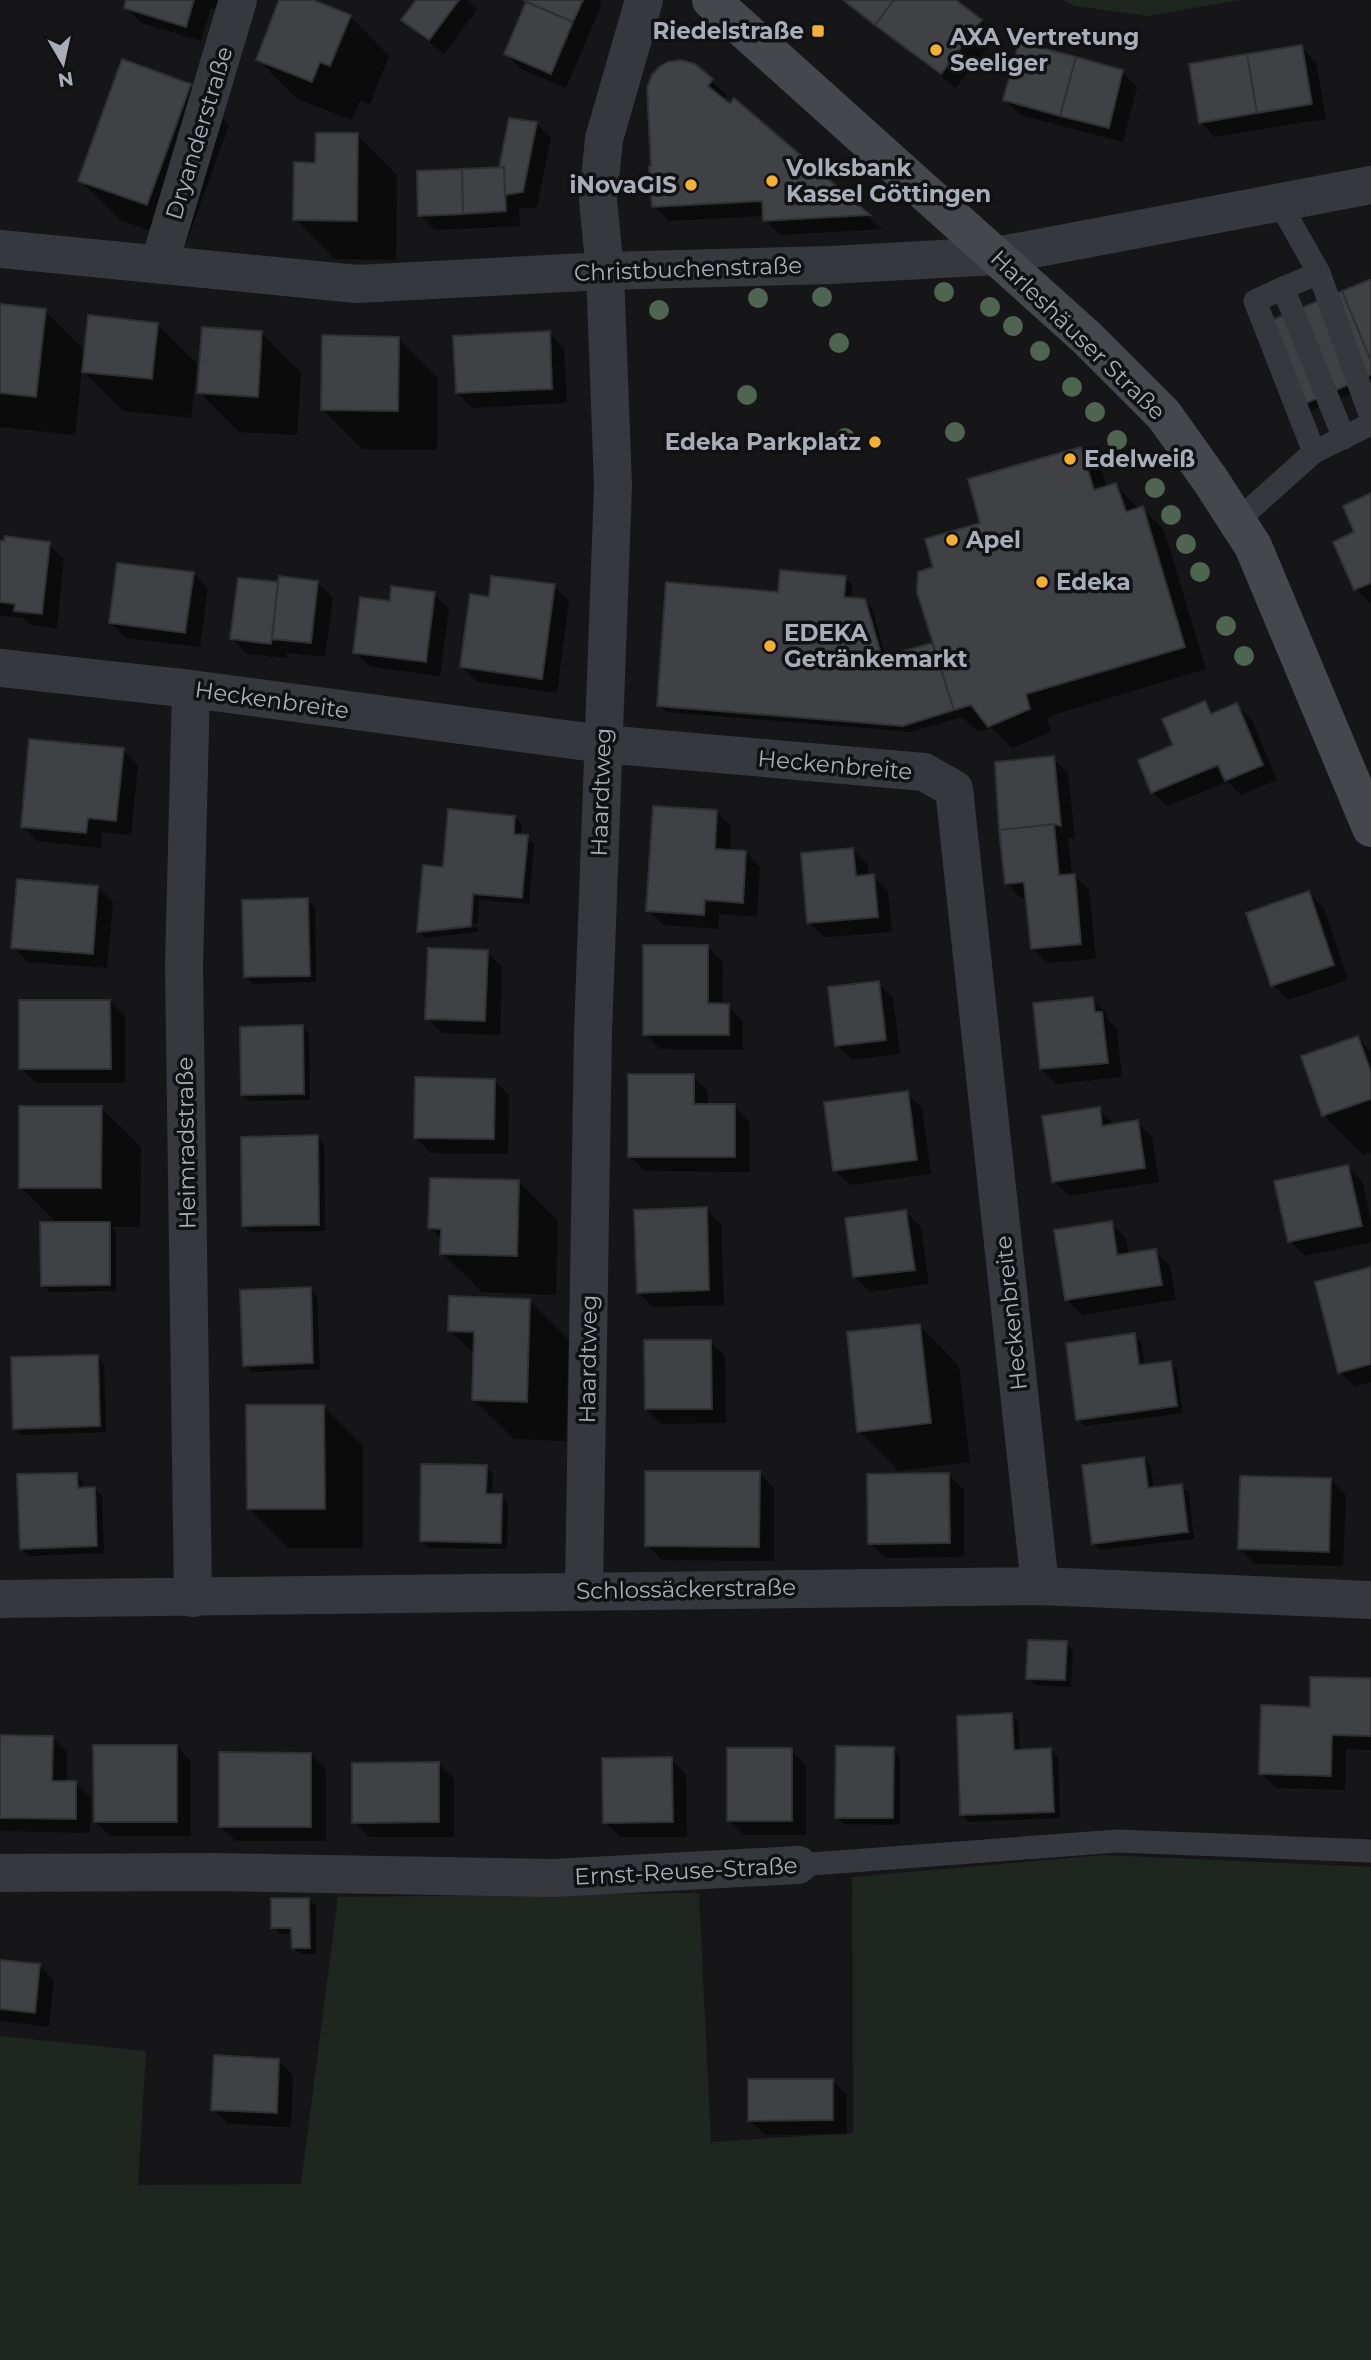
<svg xmlns="http://www.w3.org/2000/svg" width="1371" height="2360" viewBox="0 0 1371 2360" font-family="Montserrat,sans-serif">
<rect width="100%" height="100%" fill="#161618"/>
<path fill="#1e261f" d="M1064 0H1240L1148 16 1074 6Z
M1103 1855 1371 1867V2360H0V2036L146 2051 138 2185 301 2184 338 1897 699 1893 711 2142 853 2133 852 1877Z"/>
<path fill="#0007" d="M128 0H228L225 12 211 8 201 41 141 23 126 8Z
M281 0H308L350 16 389 56 370 104 360 101 352 120 297 99 258 59Z
M418 0H467L477 10 444 54 418 34 403 19Z
M522 0H598L602 4 566 88 521 69 506 54 527 4Z
M844 0H953L981 21 996 36 956 88Z
M1301 47 1316 62 1326 119 1215 137 1200 122Z
M694 65 727 95 723 100 730 106 735 101 882 229 780 235 765 220 764 216 669 221 654 206Z
M1122 72 1137 87 1123 142 1020 115 1005 100Z
M190 85 229 125 186 244 120 220 80 180Z
M536 123 551 138 537 207 519 209 520 226 435 230 420 215 500 169Z
M357 135 397 175 396 260 335 259 295 219 317 165Z
M1371 281V385L1303 414 1296 407Z
M0 306 45 311 86 352 157 324 197 364 191 418 123 411 82 370 75 435 0 427Z
M262 333 301 373 297 435 239 432 199 392Z
M550 333 564 348 567 403 472 408 457 393Z
M398 338 438 378 437 450 362 449 322 409Z
M1080 449 1102 472 1107 487 1116 485 1139 509 1142 508 1164 530 1206 669 1047 717 1051 732 1012 748 991 728 978 732 962 717 911 732 666 712 659 705 780 594 845 577 852 585 851 599 864 600 872 608 886 657 932 645 937 650 935 568 982 524Z
M1371 495V604L1356 589 1335 543 1356 533Z
M0 535V542L49 544 64 559 57 629 31 625 23 618 0 615Z
M193 573 208 588 200 647 126 638 111 623Z
M239 580 280 584 318 583 333 598 325 657 287 653 286 658 247 654 232 639Z
M554 586 569 601 557 693 477 682 462 667 490 598Z
M434 594 449 609 440 676 370 667 355 652 391 603Z
M1205 703 1215 714 1237 705 1252 720 1277 780 1241 795 1228 782 1167 806 1152 792 1175 746Z
M123 750 138 765 131 835 102 832 101 848 37 841 22 826Z
M1053 758 1068 773 1075 839 1068 838 1072 876 1074 875 1089 890 1096 959 1047 963 1032 948 1028 898H1021L1006 883Z
M716 811 731 826 730 851 746 852 760 867 757 917 719 914 718 929 663 925 648 910Z
M515 817 522 824 521 836 527 837 534 844 529 904 479 900 478 923 424 929V933L478 927V932L426 938 419 931 445 869Z
M853 850 868 865 869 876H873L888 891 892 932 824 937 809 922Z
M98 887 113 902 107 968 28 962 13 947Z
M1309 893 1324 908 1348 980 1288 1000 1273 985 1248 914Z
M307 900 315 907 316 982 253 984 246 976Z
M708 947 723 962 722 1006H728L743 1021V1050L660 1049 645 1034Z
M487 952 502 967 500 1035 442 1033 427 1018Z
M878 983 893 998 900 1054 852 1060 837 1045Z
M1092 999 1107 1014 1108 1020 1117 1029 1122 1077 1056 1084 1041 1069Z
M110 1001 125 1016V1083H36L21 1068Z
M302 1027 309 1034 310 1100 250 1101 243 1094Z
M1358 1038 1371 1051V1152L1363 1155 1324 1115Z
M693 1076 708 1091V1106H734L749 1121 750 1172 645 1171 630 1156Z
M494 1080 509 1095 508 1154 431 1153 416 1138Z
M907 1093 922 1108 931 1174 850 1185 835 1170Z
M101 1108 141 1147 140 1227H112L116 1231V1291L50 1292 42 1285 58 1224 21 1187Z
M1099 1109 1115 1126 1137 1122 1152 1137 1159 1182 1069 1196 1054 1181Z
M317 1137 324 1144 325 1231 251 1232 244 1225Z
M1347 1166 1362 1181 1371 1221V1242L1305 1256 1290 1241Z
M519 1182 558 1221 556 1295 482 1292 442 1253V1240L430 1227Z
M706 1209 721 1224 724 1305 653 1307 638 1292Z
M906 1212 921 1227 929 1284 870 1292 855 1277Z
M1111 1223 1126 1238 1129 1255 1155 1251 1170 1266 1176 1300 1082 1315 1067 1300Z
M1371 1269V1382L1355 1387 1340 1372Z
M310 1289 317 1296 320 1369 252 1372 245 1365Z
M529 1300 569 1340 566 1441 514 1439 474 1400 475 1356 450 1330Z
M920 1326 959 1366 970 1462 899 1471 859 1431Z
M1134 1335 1141 1342 1145 1366 1170 1362 1177 1370 1183 1413 1085 1426 1078 1419Z
M710 1341 725 1356 726 1423 661 1424 646 1409Z
M97 1357 104 1364 106 1432 22 1435 14 1428Z
M324 1407 363 1446V1548H288L248 1508Z
M1144 1458 1151 1466 1154 1489 1181 1486 1189 1493 1194 1539 1100 1550 1093 1543Z
M486 1467 493 1474 492 1496H501L508 1503 507 1549 429 1548 422 1541Z
M759 1473 774 1488V1561L662 1560 647 1545Z
M76 1474 83 1482 84 1490 95 1489 102 1496 104 1553 29 1556 22 1549Z
M949 1475 964 1490V1557L885 1558 870 1543Z
M1331 1480 1346 1495 1343 1566 1255 1564 1240 1549Z
M1066 1643 1073 1650 1071 1687 1035 1685 1028 1678Z
M1371 1680V1750L1346 1749 1345 1790 1276 1788 1261 1773 1311 1708Z
M1011 1715 1018 1722 1020 1751 1051 1750 1058 1757 1060 1818 969 1822 962 1815Z
M0 1737H52L67 1752V1783H76L91 1798 90 1833 0 1831Z
M176 1746 191 1761V1836H110L95 1821Z
M893 1749 900 1756V1825L844 1824 837 1817Z
M791 1750 806 1765V1835H744L729 1820Z
M311 1754 326 1769V1841H236L221 1827Z
M671 1759 686 1774 687 1837H620L605 1822Z
M439 1764 454 1779V1837H369L354 1822Z
M309 1899 316 1906V1954H301L293 1947V1934H280L273 1927Z
M0 1961 39 1965 54 1980 49 2027 0 2021Z
M278 2060 293 2075 291 2127 228 2124 213 2109Z
M832 2080 847 2095V2134L765 2135 750 2120Z"/>
<path fill="#404145" stroke="#303034" stroke-width="2" d="M126 0H194L186 27 124 8Z
M279 0H313L351 15 330 66 320 62 312 82 256 60Z
M416 0H459L429 40 401 20Z
M523 0H583L573 22Z
M843 0H894L875 25Z
M894 0H956L982 20 941 74 875 25Z
M526 2 573 22 551 74 504 54Z
M1019 42 1076 57 1060 116 1003 100Z
M1302 45 1312 104 1257 113 1247 54Z
M1247 54 1257 113 1199 123 1189 64Z
M1076 57 1123 70 1109 128 1060 116Z
M122 59 191 84 147 205 78 181Z
M681 60 695 64 713 79 708 86 730 104 734 98 870 215 763 221 762 201 652 207 649 167 651 166 647 87 652 75 659 67 668 62Z
M509 118 537 122 523 192 505 195 504 167 499 168Z
M316 133H358L357 221 293 220 294 162 315 163Z
M504 167 506 211 463 214 462 169Z
M462 169 463 214 418 216 417 171Z
M1371 279V361L1342 291Z
M1342 291 1371 361V375L1295 408 1260 325Z
M0 304 46 309 36 397 0 393Z
M88 315 158 323 152 379 82 372Z
M202 327 262 331 258 397 197 393Z
M550 331 552 389 456 393 453 336Z
M322 335 399 337 398 411 321 410Z
M1081 447 1094 490 1116 483 1126 512 1143 506 1185 647 1026 694 1030 709 988 727 971 705 954 710 917 592 918 572 933 567 925 539 980 523 968 479Z
M1371 493V583L1354 590 1333 542 1354 532 1343 506Z
M5 536 50 542 42 614 14 611 15 604 0 602V541H4Z
M117 563 194 572 185 633 109 623Z
M780 570 846 576 844 597 865 599 882 657 932 643 954 710 903 726 657 706 666 582 778 592Z
M279 576 318 581 311 643 272 639Z
M491 576 555 584 542 679 460 667 470 594 489 597Z
M238 578 278 582 271 644 230 639Z
M391 586 435 592 426 662 353 653 360 597 390 601Z
M1205 701 1211 714 1237 703 1263 765 1225 781 1218 765 1151 793 1138 760 1173 745 1162 719Z
M29 739 124 748 116 821 88 818 86 833 21 827Z
M1054 756 1061 826 1054 824 999 830 995 762Z
M653 806 717 810 715 849 746 851 743 903 705 900 704 915 646 911Z
M448 809 515 816 514 834 528 835 522 898 473 894 471 926 417 932 423 865 443 867Z
M1054 824 1059 875 1075 874 1081 944 1031 949 1024 882 1005 884 999 830Z
M853 848 856 876 874 874 878 917 807 923 801 853Z
M17 879 98 886 93 954 11 948Z
M1309 891 1334 965 1271 986 1246 913Z
M308 898 310 976 244 977 242 900Z
M643 945H708V1003L729 1004V1035H643Z
M428 948 488 950 485 1021 425 1019Z
M879 981 886 1040 835 1046 828 987Z
M1093 997 1095 1012H1102L1108 1063 1040 1069 1033 1003Z
M19 1000H110L111 1069H19Z
M303 1025 304 1094 241 1095 240 1027Z
M1358 1036 1371 1072V1099L1322 1116 1301 1056Z
M628 1074H694V1104H735V1157H628Z
M415 1077 495 1079 494 1139 414 1138Z
M908 1091 917 1160 833 1171 824 1102Z
M19 1106H102L101 1188H19Z
M1100 1107 1102 1126 1138 1120 1145 1168 1052 1182 1042 1116Z
M318 1135 319 1225 242 1226 241 1137Z
M1348 1165 1362 1226 1288 1242 1274 1181Z
M430 1178 519 1180 517 1256 440 1254 441 1229 428 1228Z
M707 1207 709 1290 637 1293 634 1210Z
M906 1210 915 1270 853 1277 845 1218Z
M1112 1221 1117 1255 1156 1249 1162 1285 1065 1300 1054 1230Z
M40 1222H110V1285L41 1286Z
M1371 1267V1364L1338 1373 1315 1282Z
M311 1287 313 1363 243 1366 240 1290Z
M449 1296 530 1299 527 1402 472 1400 474 1332 448 1331Z
M920 1324 931 1423 857 1432 847 1332Z
M1135 1333 1139 1365 1171 1361 1177 1406 1076 1420 1066 1343Z
M644 1340H711L712 1409H645Z
M98 1355 100 1426 13 1429 11 1357Z
M246 1405H324L325 1509H247Z
M1144 1457 1148 1488 1182 1484 1188 1532 1092 1544 1082 1465Z
M421 1464 487 1465 486 1494H502L501 1543 420 1541Z
M645 1471H760L759 1547 645 1546Z
M77 1473 78 1488 95 1487 97 1546 20 1549 17 1474Z
M949 1473 950 1543 868 1544 867 1474Z
M1240 1476 1331 1478 1329 1552 1238 1549Z
M1028 1640 1067 1641 1065 1680 1026 1679Z
M1310 1677 1371 1678V1736L1332 1735 1331 1776 1259 1774 1261 1705 1310 1707Z
M1012 1713 1014 1750 1051 1748 1054 1812 960 1815 957 1716Z
M0 1735 53 1736 52 1781H76V1819L0 1818Z
M93 1745H177V1822H94Z
M836 1746 894 1747 893 1818H835Z
M727 1748H792V1821H727Z
M219 1752 311 1753V1827H219Z
M672 1757 673 1822 603 1823 602 1758Z
M439 1762V1822L352 1823V1763Z
M271 1898H309L310 1948H292L291 1928H271Z
M0 1960 40 1964 35 2013 0 2009Z
M214 2055 279 2059 277 2113 211 2110Z
M748 2079H833V2120L748 2121Z"/>
<g fill="none" stroke-linecap="round" stroke-linejoin="round">
<path stroke="#37383d" stroke-width="23" d="M1279 202 1319 273 1371 417
M1319 273 1283 288 1344 438
M1283 288 1255 301 1314 452
M1237 521 1314 452 1371 424
M798 1865 1117 1841 1371 1851"/>
<path stroke="#37383d" stroke-width="38" d="M0 249 357 284 605 271 831 265 996 256 1371 185
M159 265 238 0
M0 668 191 689 603 744 924 772 954 789 1040 1586
M191 689 184 966 193 1598
M584 1590 593 1032 613 486 605 271 598 200 604 139 644 0
M0 1599 1040 1586 1371 1600
M0 1873 212 1872 554 1878 798 1865"/>
<path stroke="#45474d" stroke-width="38" d="M711 0 1087 338 1164 415 1211 481 1253 546 1371 828"/>
</g>
<g fill="#506452">
<circle cx="944" cy="292" r="10"/>
<circle cx="822" cy="297" r="10"/>
<circle cx="758" cy="298" r="10"/>
<circle cx="990" cy="307" r="10"/>
<circle cx="659" cy="310" r="10"/>
<circle cx="1013" cy="326" r="10"/>
<circle cx="839" cy="343" r="10"/>
<circle cx="1040" cy="351" r="10"/>
<circle cx="1072" cy="387" r="10"/>
<circle cx="747" cy="395" r="10"/>
<circle cx="1095" cy="412" r="10"/>
<circle cx="955" cy="432" r="10"/>
<circle cx="845" cy="438" r="10"/>
<circle cx="1117" cy="440" r="10"/>
<circle cx="1155" cy="488" r="10"/>
<circle cx="1171" cy="515" r="10"/>
<circle cx="1186" cy="544" r="10"/>
<circle cx="1200" cy="572" r="10"/>
<circle cx="1226" cy="626" r="10"/>
<circle cx="1244" cy="656" r="10"/>
</g>
<g fill="#f2b134" stroke="#111113" stroke-width="2.5">
<rect x="811" y="24" width="14" height="14" rx="3.5"/>
<circle cx="936" cy="50" r="7"/>
<circle cx="772" cy="181" r="7"/>
<circle cx="691" cy="185" r="7"/>
<circle cx="875" cy="442" r="7"/>
<circle cx="1070" cy="459" r="7"/>
<circle cx="952" cy="540" r="7"/>
<circle cx="1042" cy="582" r="7"/>
<circle cx="770" cy="646" r="7"/>
</g>
<g text-anchor="middle" stroke-width="7" stroke-linejoin="round" paint-order="stroke">
<g font-size="23" font-weight="bold" fill="#a8adb8" stroke="#111113" text-anchor="start">
<text x="804" y="39" text-anchor="end">Riedelstraße</text>
<text x="950" y="45">AXA Vertretung<tspan x="950" dy="26">Seeliger</tspan></text>
<text x="786" y="176">Volksbank<tspan x="786" dy="26">Kassel Göttingen</tspan></text>
<text x="677" y="193" text-anchor="end">iNovaGIS</text>
<text x="861" y="450" text-anchor="end">Edeka Parkplatz</text>
<text x="1084" y="467">Edelweiß</text>
<text x="966" y="548">Apel</text>
<text x="1056" y="590">Edeka</text>
<text x="784" y="641">EDEKA<tspan x="784" dy="26">Getränkemarkt</tspan></text>
</g>
<g font-size="23" fill="#a8adb8" stroke="#111113">
<text transform="translate(199 133) rotate(-73)" y="8">Dryanderstraße</text>
<text transform="translate(688 269) rotate(-2)" y="8">Christbuchenstraße</text>
<text transform="translate(1078 335) rotate(44)" y="8">Harleshäuser Straße</text>
<text transform="translate(272 700) rotate(8)" y="8">Heckenbreite</text>
<text transform="translate(835 765) rotate(5)" y="8">Heckenbreite</text>
<text transform="translate(601 792) rotate(-88)" y="8">Haardtweg</text>
<text transform="translate(186 1143) rotate(-91)" y="8">Heimradstraße</text>
<text transform="translate(1011 1313) rotate(-96)" y="8">Heckenbreite</text>
<text transform="translate(588 1359) rotate(-89)" y="8">Haardtweg</text>
<text transform="translate(686 1589) rotate(-1)" y="8">Schlossäckerstraße</text>
<text transform="translate(686 1871) rotate(-3)" y="8">Ernst-Reuse-Straße</text>
</g>
</g>
<g transform="translate(63 63) rotate(171)" stroke="#111113" stroke-width="5" paint-order="stroke">
<path d="M0-5L12 26L0 18L-12 26Z" fill="#a8adb8"/>
<text y="-10" font-size="19" font-weight="bold" text-anchor="middle" fill="#a8adb8">N</text>
</g>
</svg>
